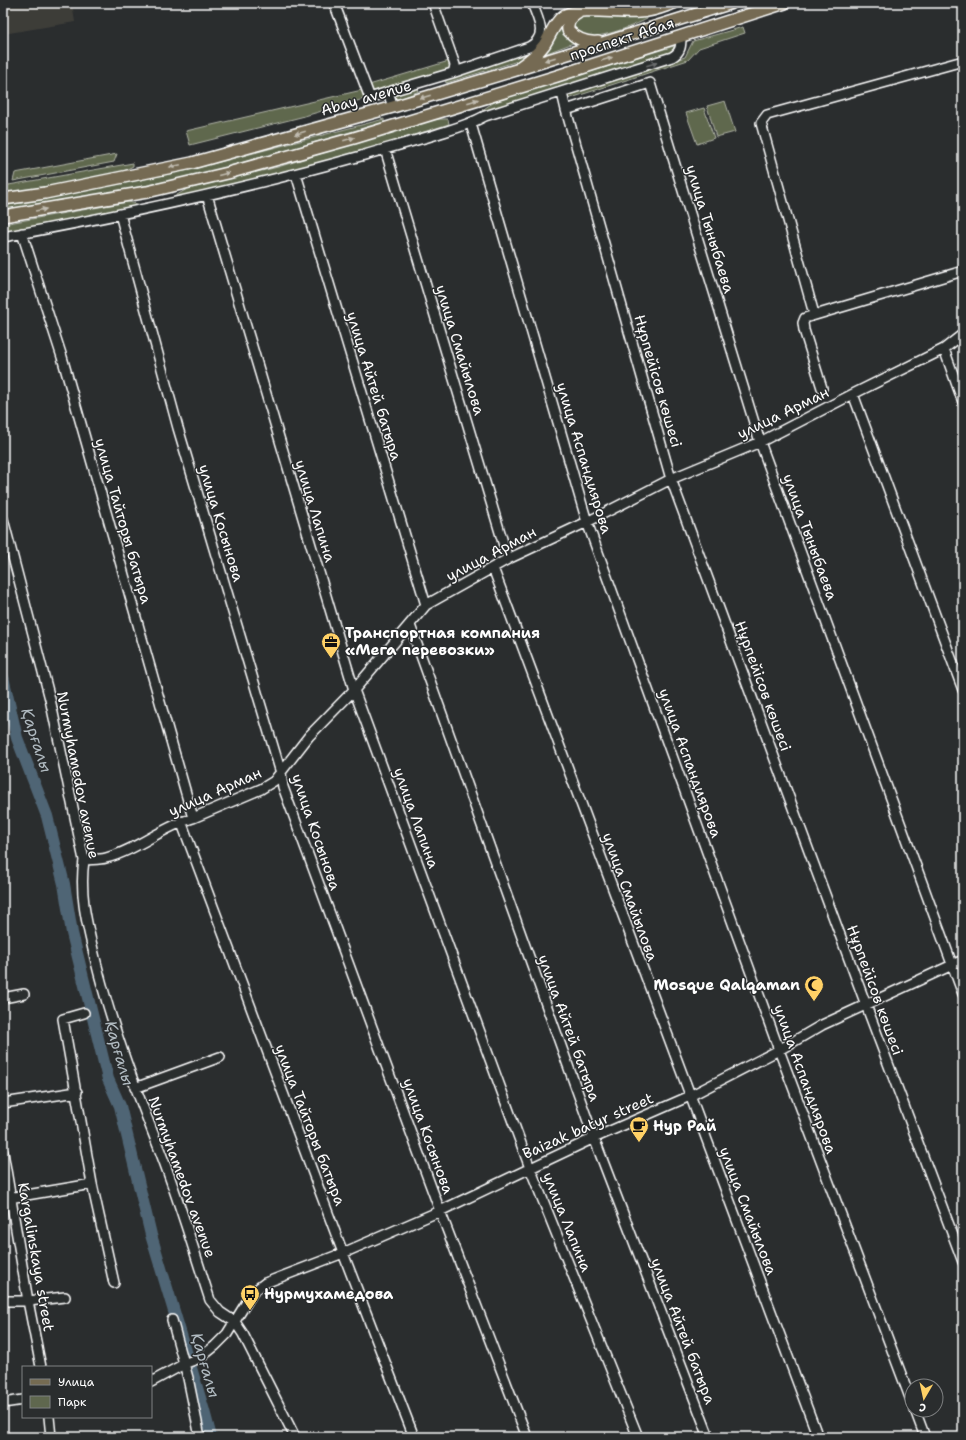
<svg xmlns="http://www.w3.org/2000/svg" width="966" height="1440" viewBox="0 0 966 1440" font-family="'Shantell Sans',sans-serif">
<rect width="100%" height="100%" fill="#2a2d2e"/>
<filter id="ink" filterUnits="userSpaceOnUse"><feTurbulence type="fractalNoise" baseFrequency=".025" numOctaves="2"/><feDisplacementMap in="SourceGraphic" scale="8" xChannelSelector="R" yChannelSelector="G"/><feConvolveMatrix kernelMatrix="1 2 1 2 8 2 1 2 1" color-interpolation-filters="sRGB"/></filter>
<g filter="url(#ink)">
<path fill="#3e3d39" d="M3 3H72L75 22 3 34Z"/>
<path fill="#5f674e" stroke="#afb3a6" d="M591 15 647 16V19C634 26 594 41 580 36 578 35 575 31 573 30L572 20Z
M559 23 563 24 565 35 576 42 539 56Z
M743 27 745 33 699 48 688 60 568 99V94L685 57 693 41Z
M674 46 673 53 484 114 482 110 496 101Z
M534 51 521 60 446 83 445 78Z
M449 61 450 70 375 93 371 90 369 85Z
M418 88 419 91 400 99 394 98 396 94Z
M362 90 364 99 301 117 190 145 186 131Z
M725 101 735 132 716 137 707 106Z
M704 108 714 138 697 144 686 113Z
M384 119V122L295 148 190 177 45 205 3 211V206L45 199 189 170Z
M432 119H448L449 124 338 159 172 200V198L187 189 278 167Z
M117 154 114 162 13 181 15 173Z
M133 163V166L118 174 3 194V186Z
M128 202 142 205 120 211 3 232V224Z"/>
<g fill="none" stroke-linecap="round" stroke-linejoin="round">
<path stroke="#506574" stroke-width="12" d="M3 677 17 738 47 816 64 884 72 933 108 1079 120 1106 151 1235 204 1411 211 1437"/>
<defs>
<path id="minor" d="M334 3 370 98 388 92
M452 73 529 47C549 36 538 20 532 3
M562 93 566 110 650 83 760 442 963 994
M393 107 388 92 452 73 454 70 455 65 433 3
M566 110 671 479 866 1005 963 1262
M471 124 587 522 779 1050 912 1403
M385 149 508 559
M296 174 426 605
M207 195 354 690 530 1168 638 1437
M120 214 178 428 281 773 283 787 440 1211 527 1437
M22 233 62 357 193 818
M3 237C123 215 243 189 361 156 384 149 407 143 431 136 449 130 467 126 485 116L672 57C681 52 681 46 681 36
M814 314 761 123 767 115 963 61
M944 349 963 402
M822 388 804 330 803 323 805 318 963 271
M853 394 963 690
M3 519 50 699 84 860C79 895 87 924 95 958 111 1024 135 1088 160 1151 179 1200 194 1251 210 1300L220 1312 235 1322 243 1334 295 1437
M493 568 818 1437
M410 625 594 1138 709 1437
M181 821 343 1253 414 1437
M84 860C91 859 99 860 106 858 137 850 162 827 193 818L261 789 274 781 309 736 354 690 426 605 508 559 587 522 671 479 760 442 853 394 944 349 963 334
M3 998 24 994
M84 1013 63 1019 92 1184 114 1283
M135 1088 220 1057
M3 1103 77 1092
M3 1152 28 1301 41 1367
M3 1199 92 1184
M3 1301H28L65 1297
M172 1320 188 1378 200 1437
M151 1382 186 1363 200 1358 215 1346 227 1334 253 1292 265 1283 343 1253 440 1211 594 1138 690 1096 779 1050 822 1025 963 960
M3 1403 23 1400
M915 1410 925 1437
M49 1417 51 1437"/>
<path id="major" d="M578 13C571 17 567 21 568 30 576 39 586 43 598 42
M521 66C530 60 538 53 544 45 551 35 554 22 565 15 581 6 619 14 639 12 651 12 663 7 674 3
M3 199 45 193 192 163 393 107 516 70 732 3
M3 216 147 192 228 173 354 138 557 76 785 3"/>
</defs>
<use href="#minor" stroke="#fff" stroke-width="12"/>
<use href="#major" stroke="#fff" stroke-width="14"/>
<use href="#minor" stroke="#2a2d2e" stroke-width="9"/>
<use href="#major" stroke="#756b52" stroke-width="11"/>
</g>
<defs><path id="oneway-solid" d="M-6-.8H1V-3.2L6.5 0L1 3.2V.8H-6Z"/></defs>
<g fill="#c1bcb1">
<use href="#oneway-solid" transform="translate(550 59) rotate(162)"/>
<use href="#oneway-solid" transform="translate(607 59) rotate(-18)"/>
<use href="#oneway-solid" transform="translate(425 97) rotate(163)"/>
<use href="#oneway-solid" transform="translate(473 101) rotate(-17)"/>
<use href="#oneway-solid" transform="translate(300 133) rotate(164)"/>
<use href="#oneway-solid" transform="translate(349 139) rotate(-16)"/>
<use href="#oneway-solid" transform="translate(175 166) rotate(168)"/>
<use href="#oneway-solid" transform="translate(224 174) rotate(-14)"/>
<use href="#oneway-solid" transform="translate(41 210) rotate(-10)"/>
</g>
<use fill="#6a6c6d" href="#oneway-solid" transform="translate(652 64) rotate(-18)"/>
</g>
<defs>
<symbol id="office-pin" viewBox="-11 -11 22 30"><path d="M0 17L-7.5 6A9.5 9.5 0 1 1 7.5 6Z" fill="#ffd166" stroke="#2a2d2e"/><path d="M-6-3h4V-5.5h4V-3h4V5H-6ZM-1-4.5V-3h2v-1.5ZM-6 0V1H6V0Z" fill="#111"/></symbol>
<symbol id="mosque-pin" viewBox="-11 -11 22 30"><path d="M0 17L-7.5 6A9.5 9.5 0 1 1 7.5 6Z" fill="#ffd166" stroke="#2a2d2e"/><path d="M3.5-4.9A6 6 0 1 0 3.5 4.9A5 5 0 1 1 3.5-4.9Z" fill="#111"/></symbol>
<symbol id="cafe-pin" viewBox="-11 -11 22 30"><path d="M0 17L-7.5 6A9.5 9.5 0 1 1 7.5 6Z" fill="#ffd166" stroke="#2a2d2e"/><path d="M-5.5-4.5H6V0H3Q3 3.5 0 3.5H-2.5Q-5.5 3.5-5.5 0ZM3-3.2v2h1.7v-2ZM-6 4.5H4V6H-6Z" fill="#111"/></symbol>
<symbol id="bus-pin" viewBox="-11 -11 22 30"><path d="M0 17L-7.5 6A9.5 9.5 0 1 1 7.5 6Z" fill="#ffd166" stroke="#2a2d2e"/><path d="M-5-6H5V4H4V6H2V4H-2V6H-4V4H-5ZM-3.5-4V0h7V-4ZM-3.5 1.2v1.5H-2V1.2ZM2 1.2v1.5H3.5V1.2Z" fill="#111"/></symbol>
</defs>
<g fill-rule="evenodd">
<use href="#office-pin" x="320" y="631" width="22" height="30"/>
<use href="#mosque-pin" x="803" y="974" width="22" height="30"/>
<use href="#cafe-pin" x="628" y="1115" width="22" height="30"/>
<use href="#bus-pin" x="239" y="1283" width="22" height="30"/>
</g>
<g text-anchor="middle" stroke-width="3" stroke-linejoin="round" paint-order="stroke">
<g font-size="15" fill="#fff" stroke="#2a2d2e">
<text transform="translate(622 39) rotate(-18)" y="5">проспект Абая</text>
<text transform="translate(366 98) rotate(-16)" y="5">Abay avenue</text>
<text transform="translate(710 229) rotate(73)" y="5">улица Тыныбаева</text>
<text transform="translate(460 350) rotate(73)" y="5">улица Смайылова</text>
<text transform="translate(658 381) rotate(74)" y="5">Нұрпейісов көшесі</text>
<text transform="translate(374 386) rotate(73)" y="5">улица Айтей батыра</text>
<text transform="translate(783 413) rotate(-26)" y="5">улица Арман</text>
<text transform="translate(584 458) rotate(73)" y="5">улица Аспандиярова</text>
<text transform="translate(315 511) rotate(73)" y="5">улица Лапина</text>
<text transform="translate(123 521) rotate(74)" y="5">улица Тайторы батыра</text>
<text transform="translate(221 523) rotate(73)" y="5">улица Косынова</text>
<text transform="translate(810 537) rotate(70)" y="5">улица Тыныбаева</text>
<text transform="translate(491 554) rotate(-28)" y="5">улица Арман</text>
<text transform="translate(763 686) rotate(70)" y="5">Нұрпейісов көшесі</text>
<text transform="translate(690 763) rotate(70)" y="5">улица Аспандиярова</text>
<text transform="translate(78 775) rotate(79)" y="5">Nurmyhamedov avenue</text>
<text transform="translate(215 792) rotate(-24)" y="5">улица Арман</text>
<text transform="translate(416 818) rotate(70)" y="5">улица Лапина</text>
<text transform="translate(316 832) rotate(71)" y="5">улица Косынова</text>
<text transform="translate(630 897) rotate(70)" y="5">улица Смайылова</text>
<text transform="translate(875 990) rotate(70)" y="5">Нұрпейісов көшесі</text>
<text transform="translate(569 1028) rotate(70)" y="5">улица Айтей батыра</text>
<text transform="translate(805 1079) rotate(70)" y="5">улица Аспандиярова</text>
<text transform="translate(310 1125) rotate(69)" y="5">улица Тайторы батыра</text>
<text transform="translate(588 1126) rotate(-24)" y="5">Baizak batyr street</text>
<text transform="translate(428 1136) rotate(70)" y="5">улица Косынова</text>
<text transform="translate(182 1177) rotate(70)" y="5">Nurmyhamedov avenue</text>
<text transform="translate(748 1211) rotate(69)" y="5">улица Смайылова</text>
<text transform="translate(567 1222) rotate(68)" y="5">улица Лапина</text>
<text transform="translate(36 1257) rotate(80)" y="5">Kargalinskaya street</text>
<text transform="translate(683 1331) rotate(69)" y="5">улица Айтей батыра</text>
</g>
<g font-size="15" font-weight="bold" fill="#fff" stroke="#2a2d2e" text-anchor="start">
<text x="345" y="638">Транспортная компания<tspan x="345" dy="17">«Мега перевозки»</tspan></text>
<text x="800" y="990" text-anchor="end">Mosque Qalqaman</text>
<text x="653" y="1131">Нур Рай</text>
<text x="264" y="1299">Нурмухамедова</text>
</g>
<g font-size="16" font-style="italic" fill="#b0bac0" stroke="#2a2d2e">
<text transform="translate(37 740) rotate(72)" y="6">Қарғалы</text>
<text transform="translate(120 1053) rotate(74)" y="6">Қарғалы</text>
<text transform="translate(206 1365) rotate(74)" y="6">Қарғалы</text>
</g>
</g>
<rect width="966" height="1440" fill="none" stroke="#2a2d2e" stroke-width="16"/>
<rect x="8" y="8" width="950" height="1424" fill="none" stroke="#fff" stroke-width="1.5" filter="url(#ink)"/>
<rect x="22" y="1366" width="130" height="52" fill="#2a2d2e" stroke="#7f8182"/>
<rect x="30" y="1379" width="20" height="6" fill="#756b52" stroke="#7f8182"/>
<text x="58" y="1386" font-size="12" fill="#ffffff">Улица</text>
<rect x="30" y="1396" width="20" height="12" fill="#5f674e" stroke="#7f8182"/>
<text x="58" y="1406" font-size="12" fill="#ffffff">Парк</text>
<g transform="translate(924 1398) rotate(189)"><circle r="19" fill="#2a2d2e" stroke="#7f8182"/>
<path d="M0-3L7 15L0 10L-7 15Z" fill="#ffd166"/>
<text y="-6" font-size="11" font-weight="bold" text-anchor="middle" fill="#ffffff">С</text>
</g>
</svg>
